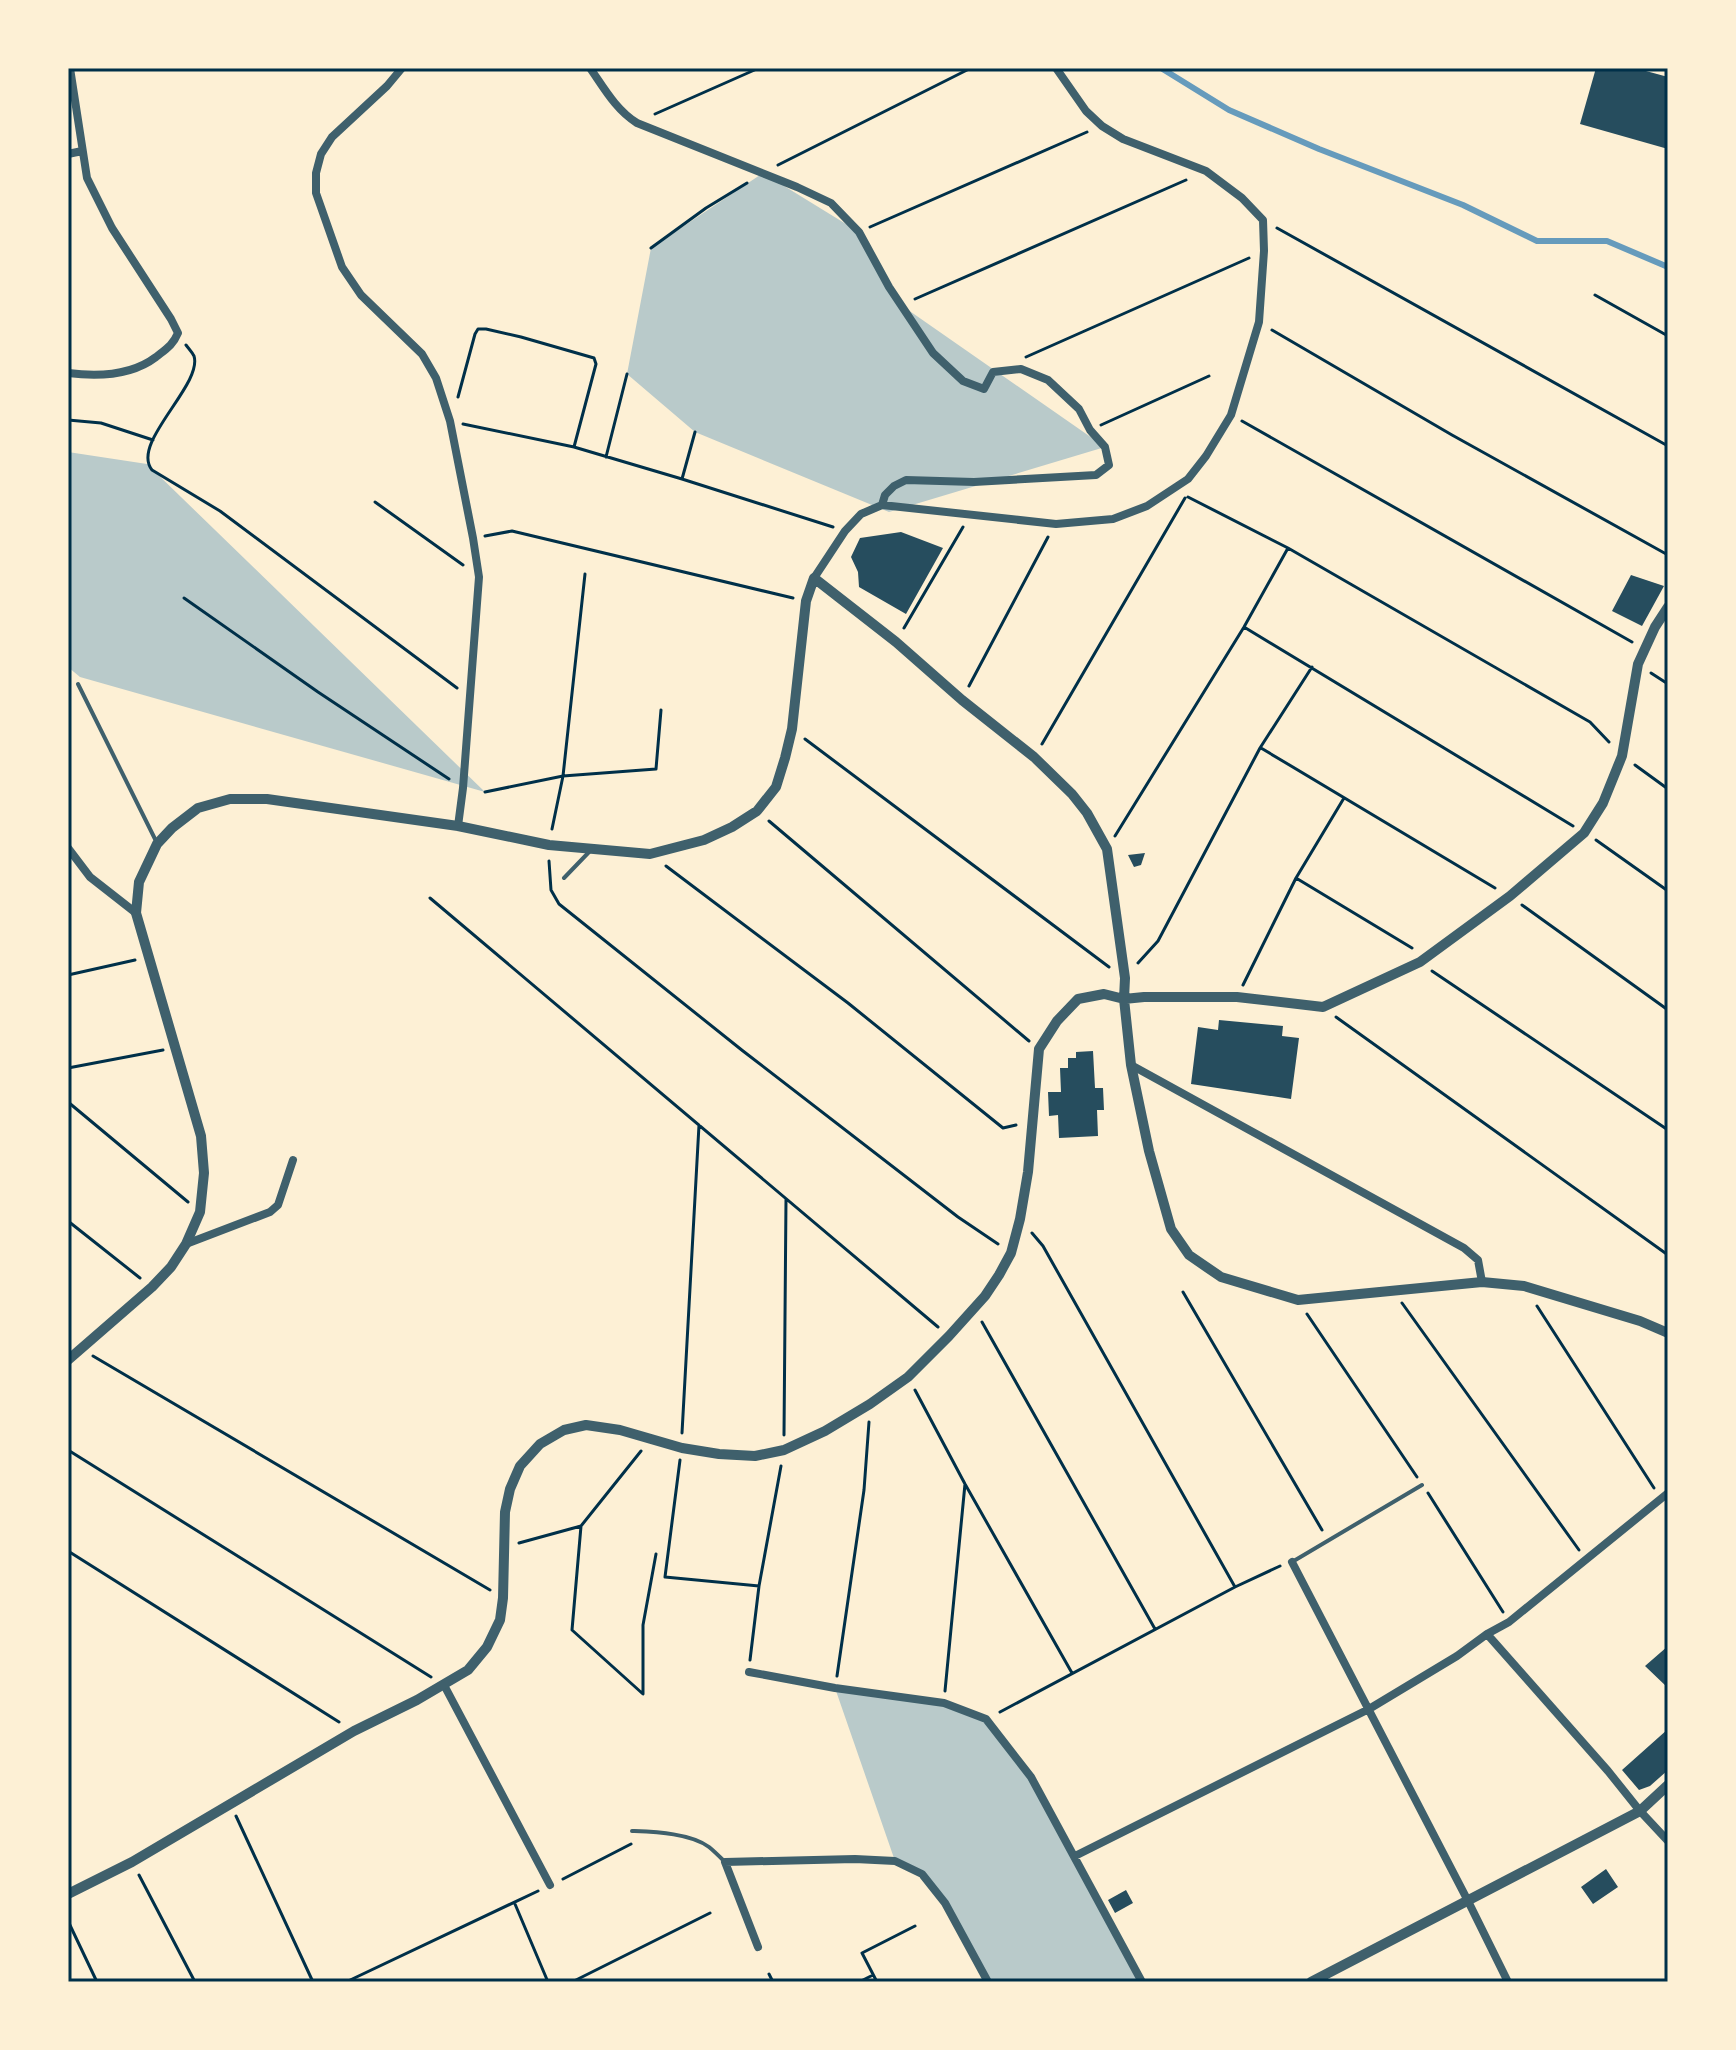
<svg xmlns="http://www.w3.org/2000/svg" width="1736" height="2050" viewBox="0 0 1736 2050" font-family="'Fira Sans Condensed',sans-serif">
<rect width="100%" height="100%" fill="#fdf0d5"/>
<path fill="#b9caca" d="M763 173 859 232 901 305 1105 447 889 512 695 432 627 374 651 248Z
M68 452 147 464 485 792 80 677 68 667Z
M835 1688 944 1703 986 1719 1031 1777 1142 1982H988L945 1903 922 1874 895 1861Z"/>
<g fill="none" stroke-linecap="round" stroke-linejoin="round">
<path stroke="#669bbc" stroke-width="6" d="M1161 68 1229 110 1319 149 1463 205 1537 241H1607L1668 267"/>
</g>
<path fill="#264d5e" d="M1596 68H1635L1668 77V149L1580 124Z
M901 532 943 548 906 614 859 587 858 572 851 557 860 538Z
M1631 575 1664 586 1642 626 1612 611Z
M1145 853 1141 865 1134 867 1128 855Z
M1219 1020 1283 1026 1282 1036 1299 1038 1291 1099 1191 1084 1198 1027 1218 1030Z
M1093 1051 1095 1088H1103L1104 1110H1097L1098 1136 1059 1138 1058 1115 1049 1116 1048 1092H1061L1060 1068H1068V1058H1076V1052Z
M1668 1646V1688L1645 1666Z
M1668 1729V1770L1650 1786 1639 1790 1622 1770Z
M1606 1869 1618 1887 1593 1904 1581 1887Z
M1126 1890 1133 1903 1115 1913 1108 1900Z"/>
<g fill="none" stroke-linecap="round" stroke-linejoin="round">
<path stroke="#003049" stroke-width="3" d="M655 114 759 68
M778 165 971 68
M870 227 1087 132
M1277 228 1668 446
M651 248 706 208 747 183
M1595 295 1668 336
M915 299 1186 180
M1272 330 1452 435 1668 555
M186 345C189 349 192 352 194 356 203 385 130 443 152 470L220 511 457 688
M1026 357 1249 258
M458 397 475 334 478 329H486L521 337 594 358 596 364 574 447
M68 420 101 423 153 440
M1242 421 1632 642
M463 424 574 447 682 479 833 527
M1101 425 1209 376
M606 457 627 374
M682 479 695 432
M1188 497 1288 548 1590 722 1609 742
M375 502 463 565
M485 536 512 531 793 598
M184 598 318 692 449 779
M1244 627 1573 826
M904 628 963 527
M1651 673 1668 684
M969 686 1048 537
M805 739 1109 967
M1042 744 1185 498
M1261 748 1495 888
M1635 765 1668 789
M485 792 563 776 656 769 661 710
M769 821 1029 1041
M552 829 563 776 585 574
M1115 836 1244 627 1288 548
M1596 840 1668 891
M549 861 551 890 559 904 743 1051 958 1217 998 1244
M666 866 848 1003 1003 1128 1016 1125
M1296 878 1412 948
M430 898 938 1327
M1522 905 1668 1010
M1138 963 1158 941 1260 748 1312 667
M1432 971 1668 1130
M68 975 135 960
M1243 985 1296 878 1344 798
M1336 1017 1668 1255
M68 1068 163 1050
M68 1102 188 1202
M68 1221 140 1278
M1032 1233 1043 1246 1235 1587
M1183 1292 1322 1530
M1402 1303 1579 1550
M1537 1306 1654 1488
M1307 1314 1417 1477
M982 1322 1155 1629
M93 1356 490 1590
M915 1390 965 1484 1072 1673
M682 1433 699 1125
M784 1435 786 1199
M68 1450 431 1677
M680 1460 665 1577 759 1586
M1428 1493 1503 1612
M581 1526 572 1630 643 1694V1625L656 1554
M519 1543 581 1526 641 1451
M68 1551 339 1722
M750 1660 759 1586 781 1466
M837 1676 864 1490 869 1422
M945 1691 965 1484
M1000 1712 1235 1587 1280 1566
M236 1816 313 1982
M139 1875 195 1982
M563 1879 631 1844
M515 1904 548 1982
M68 1921 97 1982
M769 1974 773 1982
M346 1982 538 1891
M572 1982 710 1913
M859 1982 873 1975
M877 1982 862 1953 915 1926"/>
<path stroke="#3f606c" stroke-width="4" d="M78 684 156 841
M564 878 590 851
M1292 1562 1422 1485
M632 1831C655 1832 690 1833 709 1847 714 1851 719 1856 724 1861"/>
<path stroke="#3f606c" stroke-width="8" d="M402 68 387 86 332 137 321 154 316 173V193L342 267 361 295 422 354 436 378 450 421 473 538 479 577 463 788 458 826
M590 68C604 88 616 110 637 123L797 187 831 203 859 232 889 287 933 353 963 381 984 389 993 372 1021 369 1048 380 1079 409 1090 430 1105 447 1109 465 1096 475 974 482 906 480 894 486 885 495 882 505
M68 154 82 151
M68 373C99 377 131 376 156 357 166 349 173 345 178 333L171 319 112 228 87 178 70 68
M814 578 845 531 861 514 882 505 1056 524 1113 519 1147 506 1188 479 1206 456 1231 415 1259 322 1264 251 1263 220 1242 198 1206 171 1123 139 1102 126 1086 111 1056 68
M68 848 90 877 136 913
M1131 1065 1464 1248 1478 1260 1482 1282
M186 1244 270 1212 278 1205 293 1160
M1292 1562 1468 1901 1508 1982
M1487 1634 1608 1771 1640 1811 1668 1841
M749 1672 835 1688 944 1703 986 1719 1031 1777 1142 1982
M444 1685 550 1885
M1075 1856 1369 1709 1457 1656 1487 1634 1509 1622 1668 1493
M758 1947 725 1862 855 1859 895 1861 922 1874 945 1903 988 1982"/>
<path stroke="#3f606c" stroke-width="10" d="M68 1360 152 1287 171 1267 186 1244 200 1212 204 1173 201 1136 136 913 139 882 157 844 172 828 198 808 230 799H267L458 826 549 845 650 854 704 840 732 827 757 811 776 787 785 758 792 729 806 601 814 578 896 642 962 700 1034 757 1072 794 1087 813 1107 849 1125 978 1124 999 1131 1065 1149 1151 1171 1229 1189 1255 1221 1277 1298 1300 1482 1282 1524 1286 1640 1321 1668 1333
M68 1894 132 1862 354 1731 417 1700 468 1670 487 1647 500 1620 503 1598 505 1512 510 1489 520 1466 540 1444 564 1430 586 1425 620 1430 682 1448 719 1454 755 1456 784 1450 825 1431 870 1404 908 1377 949 1336 985 1296 999 1275 1011 1253 1020 1219 1028 1172 1039 1049 1057 1021 1078 999 1104 994 1124 999 1144 997H1237L1323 1007 1420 962 1510 896 1584 833 1603 803 1622 756 1638 664 1655 627 1668 607
M1311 1982 1640 1811 1668 1785"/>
</g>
<rect width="1736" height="2050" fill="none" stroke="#fdf0d5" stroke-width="140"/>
<rect x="70" y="70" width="1596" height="1910" fill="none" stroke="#003049" stroke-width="3"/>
</svg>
